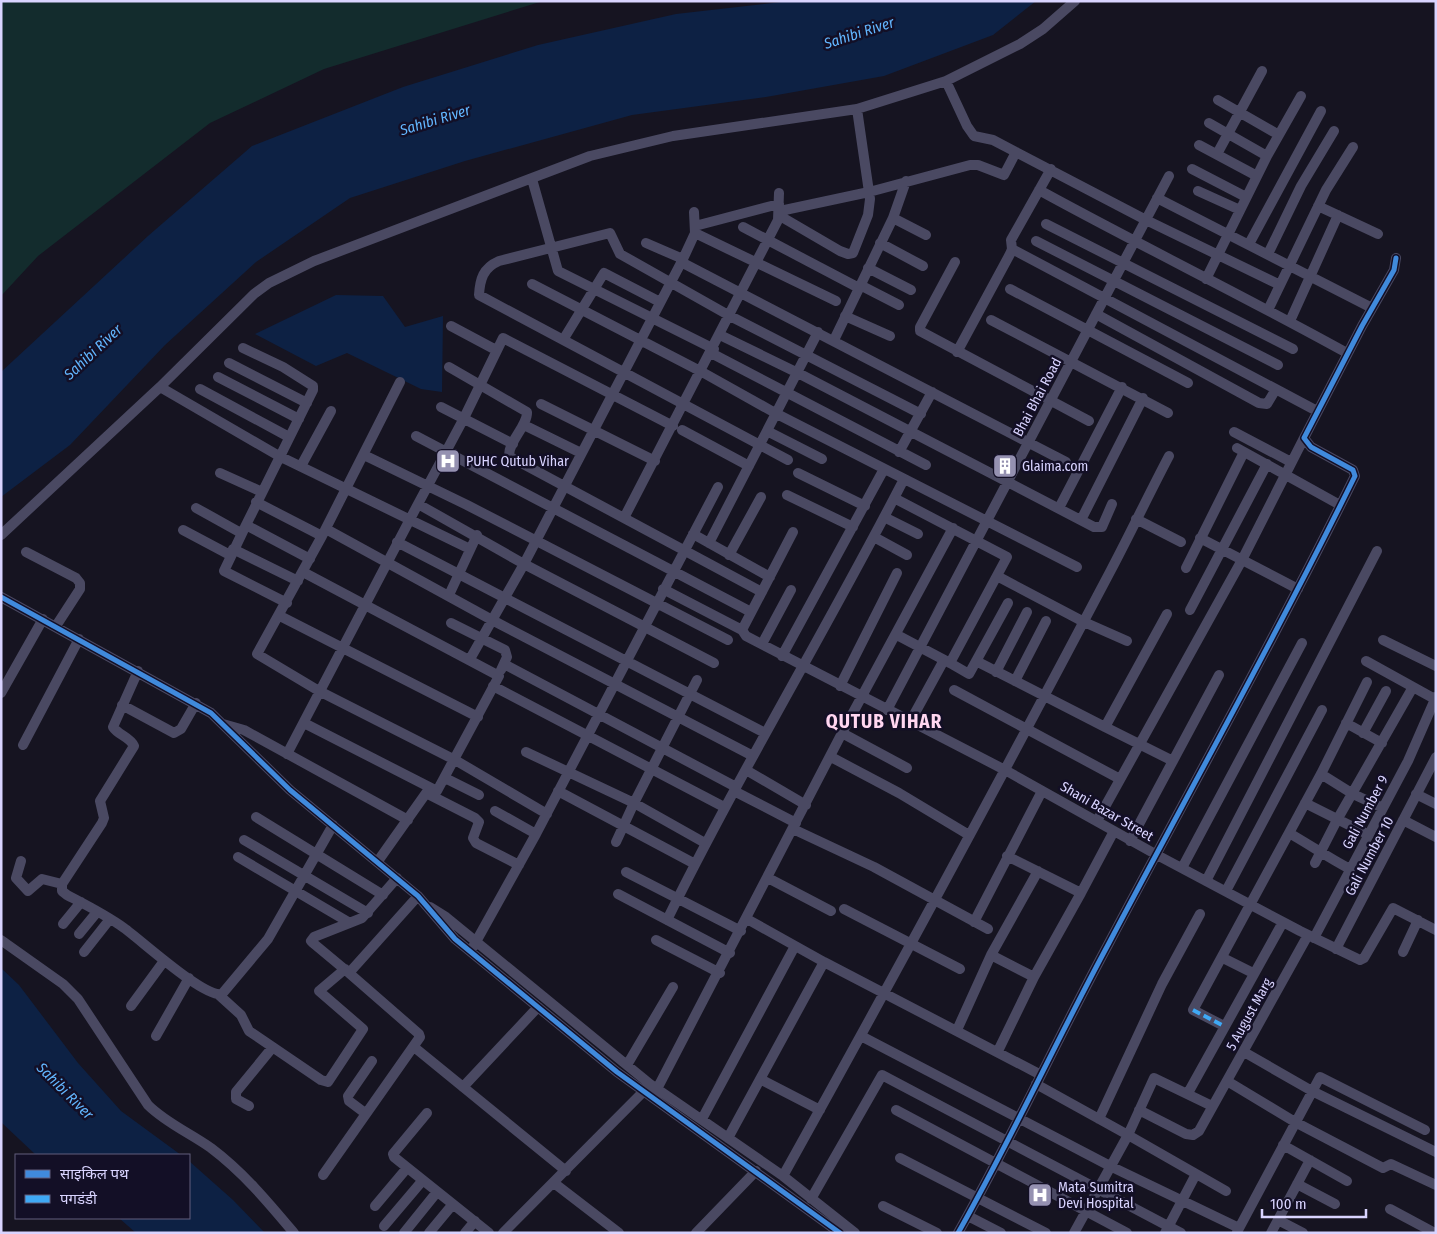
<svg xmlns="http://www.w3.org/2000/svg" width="1437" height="1234" viewBox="0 0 1437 1234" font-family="'Fira Sans Condensed','Noto Sans Devanagari',sans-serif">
<rect width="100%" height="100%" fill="#161421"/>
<path fill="#132c2d" d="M1 1H543L324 69 210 123 38 256 1 296Z"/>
<path fill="#0d2144" d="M790 1H1036L993 35 884 76 766 97 632 115 465 161 350 198 256 262 165 345 70 445 1 497V372L148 236 252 146 403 87 538 45 676 14Z
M336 295 383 296 405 327 443 316 442 392 421 389 347 353 316 366 255 334Z
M1 968 19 985 78 1063 121 1111 181 1155H36L2 1123Z
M189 1161 233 1200 265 1233H136L119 1218H189Z"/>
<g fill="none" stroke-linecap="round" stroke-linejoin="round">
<path stroke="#4a4962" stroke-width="10" d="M946 81 967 126 974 136 993 140 1146 220 1280 285
M1218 100 1279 135
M1209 123 1267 156
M1199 145 1257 176
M1217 154 1262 71
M1192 169 1246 197
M532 179 558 271 714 349
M1039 190C1141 246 1246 297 1347 353
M1198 191 1240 210
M1157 198 1372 308
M1318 206 1378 234
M780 211 869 192 970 165H978L1004 175 1016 152
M780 216 840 251 848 254 853 253 868 215 870 199 857 109
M893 218 926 235
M1046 224 1293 349
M695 226 779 204
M743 227 859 288
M695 233 836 301
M1036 241 1278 365
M646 243 683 259
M880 243 923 266
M1249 244 1321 111
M1012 249 1317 411
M1268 254 1301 186 1334 131
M681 262 1066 462
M955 262 920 327V331L1089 421
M868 268 911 290
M1206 279 1267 156 1301 96
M532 284 702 372 777 414 1077 567
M860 285 899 305
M1010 289 1188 383
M1268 310 1326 190 1353 147
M1096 314 1259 403 1267 404 1276 389
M845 316 890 336
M991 320 1168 413
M1290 321 1338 215
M451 326 496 350
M720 335 798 373 1094 527H1102L1112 504
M563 340 604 273 660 302
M834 340 893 218 906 181
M243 348 283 367 313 386V390L246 525
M957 352 1010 254 1012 249 1011 240 1051 169
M711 353 926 465
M229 363 307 403
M449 367 527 412C528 426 505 445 510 457L762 592
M218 377 299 419
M400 382 322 536 257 654 319 691 455 760 547 814
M160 387 254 294 269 283 314 261 590 156 673 136 857 109 946 81 1020 44 1043 29 1075 1
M200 389 289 437
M541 404 655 461
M441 407 513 444
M524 425 581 453
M682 430 749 466
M767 431 822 459
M1234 432 1291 462
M416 436 751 612
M1237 448 1340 505
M899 452 932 392
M364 455 467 505 728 640
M788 460 479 295C480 279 483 268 499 261L610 233 620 254 730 316 921 414
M301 466 331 411
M220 473 260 491
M798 473 865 506
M787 495 853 527
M894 498 1007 557 950 663 897 635
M256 502 322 536
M418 504 464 418 503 338 673 426
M196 508 241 533
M1059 508 1122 387
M884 517 918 534
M624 518 778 220 779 193
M1136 519 1181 542
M1081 520 1143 398
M326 529 492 620 753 756
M183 530 230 555
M793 532 742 630 746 636 1005 770 1157 855 1300 931 1360 960 1364 958 1393 908 1436 930
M693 534 770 577
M1 535 160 387 279 456 470 549
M874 537 907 555
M1200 538 1298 589
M397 542 765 733
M709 543 818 332
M233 549 298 581
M26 552 76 578 80 583V589L56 626
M729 555 761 497
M1186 568 1244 452
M303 572 499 676 437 791 304 723
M997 576 1084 622 1127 641
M663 589 742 630
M449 595 477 535
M1 597 211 713 290 790 418 896 455 939 617 1072 840 1233
M287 603 224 571 246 525 310 559
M1190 610 1267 464
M1167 614 1105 727 1173 761
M280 616 478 717
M451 623 505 650 507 657 501 670
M1383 640 1436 666
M762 644 791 590
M782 656 884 469
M470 659 524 564 683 259 695 233 694 212
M976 661 1105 727
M1366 661 1435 699
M950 663 969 674 1008 603
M504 664 736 787
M138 671 113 727C118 735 130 737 134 746L100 801 104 818 102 823 62 884V891L67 895C86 905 106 915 124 928 141 940 204 998 222 994L268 939 333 825
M996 672 1027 612
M1015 681 1046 621
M493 686 724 807
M840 686 897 573
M954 690 1120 779
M1 693 43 619
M122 705 174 733 181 729 196 703
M887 710 1169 176
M910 722 944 660
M1346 723 1382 743
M223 724 244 730 408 820
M842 733 907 768
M1363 733 1386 691
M23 745 79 639
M526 752 634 803 697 680
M287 754 418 504 524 564 714 663
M831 757 899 793 969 835
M746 770 806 805
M1321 774 1353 794 1383 808
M445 778 479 795
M558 791 695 864
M734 791 796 823
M426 793 475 818 479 822 473 838 476 843 519 865
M1416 794 1436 804
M1305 803 1369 835
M495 811 536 834
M256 817 383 895
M1403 820 1436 837
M1097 821 1242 560 1304 438
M793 829 874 867 988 929
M1289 833C1310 845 1329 858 1350 869
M244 840 368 913
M1130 841 1219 675
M616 842 634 803 705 843
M238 857 350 923
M21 861 16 878 28 891 42 879 62 884
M378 861 429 789
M1315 863 1337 820 1413 687
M1182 868 1302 643
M626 872 741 931
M397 878 362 918 314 937 311 941 313 943 349 973 418 896
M768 878 831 911
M1206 881 1377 551
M1226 891 1322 710
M1081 893 1114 831
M618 894 730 953
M430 907 446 917 650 1084 783 1176 855 1233
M844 909 960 969
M747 919 824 962 1041 1075
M667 920C741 770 828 627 904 479
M974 922 1042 791
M63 924 81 902
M79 934 97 912
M1314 938 1408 761 1436 697
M1 940 63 984 78 999 148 1105C166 1123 190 1133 211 1148 243 1172 268 1202 294 1233
M656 940 720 973
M473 947 536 834 718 487
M1336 949 1436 757
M84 952 110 919
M1403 952 1418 920
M991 955 1034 977
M1223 958 1253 973
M219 995 241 1015 249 1031 321 1080 328 1082 363 1029 319 991 345 969
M131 1006 164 961
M1224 1026 1193 1010 1321 774 1367 682
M957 1030 991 955 1038 871
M156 1036 189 978
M861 1036 1110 1166 1239 1228
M414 1047 566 1171
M998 1051 1034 977 1081 893 1007 856
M1244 1052 1312 1091 1436 1152
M627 1065 673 987
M760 1079 820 1110
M1227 1081 1295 1122 1383 1168 1391 1164 1436 1185
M1036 1084 1128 1135 1154 1078 1212 1106
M463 1087 538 1007
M657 1089 842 733 953 528
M1188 1093 1283 922
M249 1106 236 1099V1092L272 1048
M896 1110 1127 1233
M1139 1110 1186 1134 1193 1135 1199 1131 1308 935
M365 1113 349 1101 348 1096 372 1061
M427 1113 393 1154 394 1157 489 1233
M702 1119 795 946
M1099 1119 1162 984 1200 914
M728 1138 824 962
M1283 1145 1347 1181
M900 1158 1046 1233
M323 1175 420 1037 419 1034 349 973
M783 1176C895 975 1004 773 1111 570 1131 532 1149 494 1169 456
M554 1183 619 1233
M1297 1184 1335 1204
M811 1199 882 1075 1181 1233
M375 1206 407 1168
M883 1206 937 1233
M1390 1209 1435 1233
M968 1216 1001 1233
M1278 1220 1303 1233
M384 1226 423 1180
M1237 1232 1320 1077 1425 1130
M404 1233 437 1192
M429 1233 453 1204
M465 1233 475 1221
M503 1233 647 1088
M696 1233 756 1171
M958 1233C1012 1138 1057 1039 1109 943 1191 788 1277 634 1355 476L1353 470 1311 447 1304 438 1362 326 1394 270 1396 258
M1074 1233 1128 1135 1226 1191
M1165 1233 1196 1174
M1271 1233 1310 1160"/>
<path stroke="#3fa9f5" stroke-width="4" stroke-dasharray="8 4" stroke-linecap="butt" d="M1193 1010 1224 1026"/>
<defs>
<path id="cycleway" d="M1 597 211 713 290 790 418 896 455 939 617 1072 840 1233
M958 1233C1012 1138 1057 1039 1109 943 1191 788 1277 634 1355 476L1353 470 1311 447 1304 438 1362 326 1394 270 1396 258"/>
</defs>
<use href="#cycleway" stroke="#130f26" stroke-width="8"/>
<use href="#cycleway" stroke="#408adc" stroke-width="5"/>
</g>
<defs>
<symbol id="hospital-square" viewBox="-11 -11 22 22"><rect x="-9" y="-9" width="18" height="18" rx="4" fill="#9591b1" stroke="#130f26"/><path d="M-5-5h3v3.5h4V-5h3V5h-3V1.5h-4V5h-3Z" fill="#fff"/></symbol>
<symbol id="building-square" viewBox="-11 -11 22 22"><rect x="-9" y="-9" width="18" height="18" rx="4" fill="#9591b1" stroke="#130f26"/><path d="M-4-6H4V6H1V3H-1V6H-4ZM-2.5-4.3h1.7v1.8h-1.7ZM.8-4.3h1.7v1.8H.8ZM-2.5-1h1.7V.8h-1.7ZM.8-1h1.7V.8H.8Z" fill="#fff"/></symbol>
</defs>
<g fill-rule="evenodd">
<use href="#hospital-square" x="434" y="447" width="28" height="28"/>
<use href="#building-square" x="991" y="452" width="28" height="28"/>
<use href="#hospital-square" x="1026" y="1181" width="28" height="28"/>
</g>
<g text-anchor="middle" stroke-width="5" stroke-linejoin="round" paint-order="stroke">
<g font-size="14" fill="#d9d4ff" stroke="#130f26">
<text transform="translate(1037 397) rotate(-62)" y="5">Bhai Bhai Road</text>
<text transform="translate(1107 811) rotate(30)" y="5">Shani Bazar Street</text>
<text transform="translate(1365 812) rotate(-62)" y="5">Gali Number 9</text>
<text transform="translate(1369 856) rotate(-62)" y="5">Gali Number 10</text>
<text transform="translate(1249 1014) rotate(-61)" y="5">5 August Marg</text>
</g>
<g font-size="14" fill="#d9d4ff" stroke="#130f26" text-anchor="start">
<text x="466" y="466">PUHC Qutub Vihar</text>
<text x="1022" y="471">Glaima.com</text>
<text x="1058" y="1192">Mata Sumitra<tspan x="1058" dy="16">Devi Hospital</tspan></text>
</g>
<g font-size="15" font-style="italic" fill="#62b6ff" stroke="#130f26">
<text transform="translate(859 33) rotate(-18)" y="5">Sahibi River</text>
<text transform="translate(435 120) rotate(-17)" y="5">Sahibi River</text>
<text transform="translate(93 352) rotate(-43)" y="5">Sahibi River</text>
<text transform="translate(65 1091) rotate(45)" y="5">Sahibi River</text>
</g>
<g font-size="19" font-weight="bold" letter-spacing="1" fill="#ffd6f0" stroke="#130f26">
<text x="884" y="728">QUTUB VIHAR</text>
</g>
</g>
<rect width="1437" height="1234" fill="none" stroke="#d9d4ff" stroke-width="5"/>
<rect x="15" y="1154" width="175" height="65" fill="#130f26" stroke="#625e7d"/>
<rect x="25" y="1170" width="25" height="8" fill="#408adc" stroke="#625e7d"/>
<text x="60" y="1179" font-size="15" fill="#d9d4ff">साइकिल पथ</text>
<rect x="25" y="1195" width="25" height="8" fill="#3fa9f5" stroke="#625e7d"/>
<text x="60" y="1204" font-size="15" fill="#d9d4ff">पगडंडी</text>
<path d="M1262 1209v8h104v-8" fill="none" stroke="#d9d4ff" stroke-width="2.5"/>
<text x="1270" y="1209" font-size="15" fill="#d9d4ff" stroke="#130f26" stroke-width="4" paint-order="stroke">100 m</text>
</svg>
